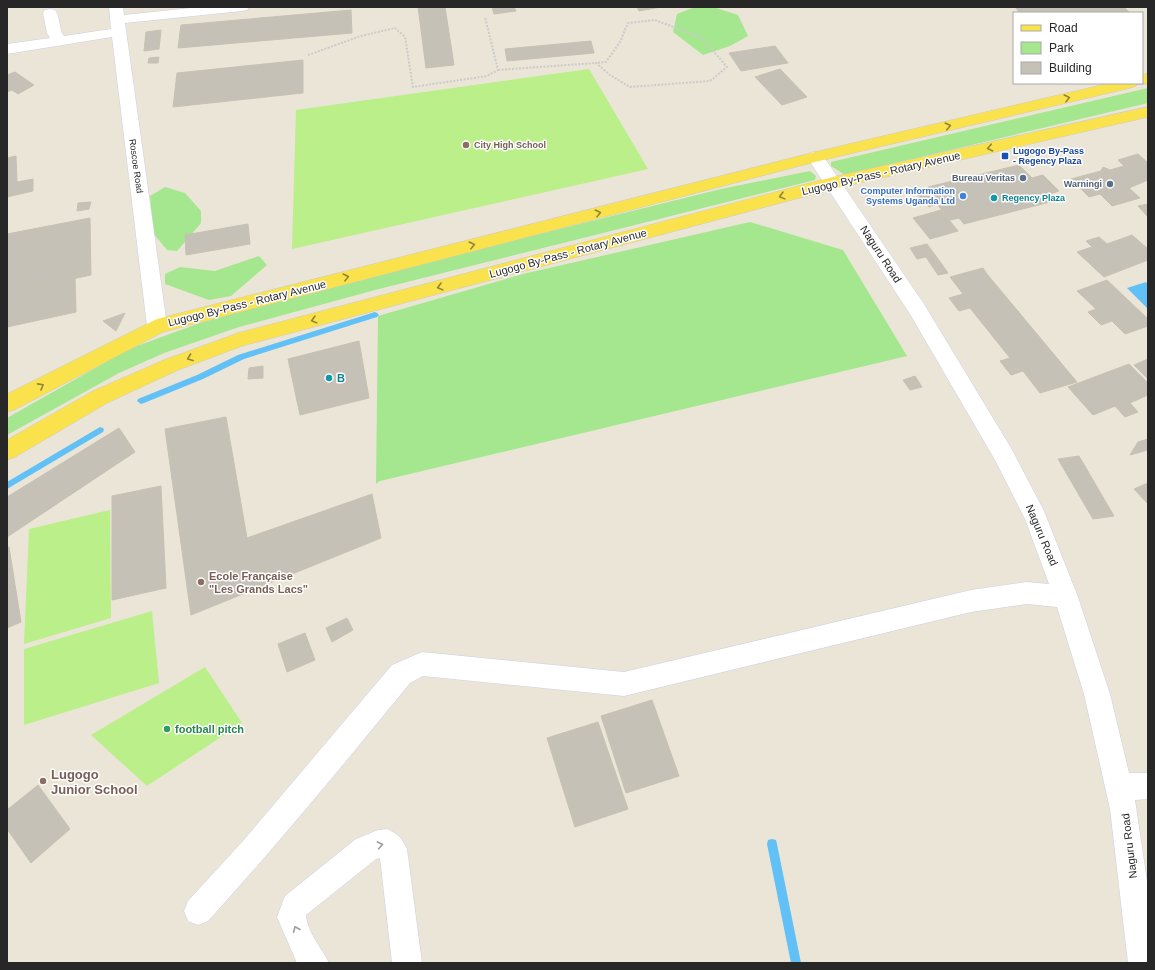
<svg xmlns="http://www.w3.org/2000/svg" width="1155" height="970" viewBox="0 0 1155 970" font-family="Arial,sans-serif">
<rect width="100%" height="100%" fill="#ebe5d7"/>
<path fill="#a4e78f" d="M695 7H713L738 15 748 36 730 46 703 55 673 32 677 14Z
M1148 88V103L845 175 831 166V162Z
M810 171 816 176 815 180 375 290 239 327 164 353 119 373 7 435V418L129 349 197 324 310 291 721 189Z
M165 187 185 193 201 211V223L177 251 167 250 153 233 150 196Z
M750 222 843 250 907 356 380 481 376 484 378 316 523 274Z
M259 256 267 265 231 296 209 300 165 284V274L180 267 215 271Z"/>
<path fill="#baef89" d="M589 69 648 169 292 249 296 110Z
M110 510 111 618 24 644 29 529Z
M152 611 159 683 24 725V649Z
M205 667 242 723 147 786 91 735Z"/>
<path fill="#61c1f7" d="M1146 282 1148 285V309L1127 288Z"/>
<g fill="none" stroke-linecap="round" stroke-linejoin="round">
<path fill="#61c1f7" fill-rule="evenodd" d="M375 312 377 313 379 315 377 317 244 359 203 379 144 403 141 404 137 401 138 399 197 375 238 355Z
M100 427 103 428 104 430 103 432 7 489V482Z
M772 839 776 840 777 844 801 963H791L767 844 768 840Z"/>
</g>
<path fill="#c6c1b7" stroke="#c6c1b1" d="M418 7H445L454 65 426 68Z
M492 7H514L516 11 494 14Z
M637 7H661L639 11Z
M1015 7H1124L1130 13H1020Z
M351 10 352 33 178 48 181 25Z
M161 30 159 49 144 51 146 32Z
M591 41 594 53 507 61 505 49Z
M775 46 788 63 741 71 729 53Z
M159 57 158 63H148L149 58Z
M303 60V93L173 107 177 73Z
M780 69 807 97 782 105 755 77Z
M15 72 34 85 18 94 12 90 7 92V75Z
M1138 154 1148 163V180L1129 188 1140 198 1112 206 1100 194 1089 197 1071 179 1101 171 1103 167 1110 170 1124 166 1118 160Z
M16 156 17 182 33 179V191L7 197V158Z
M1019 165 1032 178 1043 175 1059 191 1047 195 1054 201 964 224 959 218 950 220 937 204 941 203 928 187Z
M922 188 937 204 929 207 915 192Z
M91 202 89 209 77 211 78 203Z
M1148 204V217L1138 206Z
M941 210 958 231 930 239 913 218Z
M90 218 91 275 25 289 24 315 7 318V234Z
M248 224 250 244 186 255 185 235Z
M1132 235 1148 249V260L1104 277 1077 252 1092 247 1086 241 1099 237 1107 244Z
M927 244 941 263 948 273 938 275 926 257 917 259 910 248Z
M983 268 987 274 1077 382 1040 393 1023 371 1011 375 1000 361 1010 358 970 308 959 311 949 298 963 294 950 277Z
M75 278 76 312 7 327V318L24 315 25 289Z
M1107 280 1148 319V326L1125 334 1112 321 1101 325 1088 312 1096 309 1077 291Z
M125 313 116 331 103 321Z
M359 341 369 398 300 415 288 359Z
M1148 359V379L1134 365Z
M1129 364 1148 383V395L1130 403 1138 412 1125 417 1115 406 1093 415 1068 387Z
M263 366V378L248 379 249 368Z
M915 376 922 387 910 390 903 380Z
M226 417 247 538 372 494 381 538 191 615 165 429Z
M119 428 135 452 7 537V497Z
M1148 439V450L1130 455 1138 442Z
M1079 456 1114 516 1093 519 1058 459Z
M1148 483V504L1134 489Z
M161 486 166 588 112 600V496Z
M7 547H9L21 622 7 628Z
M347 618 353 630 332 642 326 628Z
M305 633 315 660 287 672 278 644Z
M652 700 679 776 626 793 601 716Z
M598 722 628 809 575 827 547 738Z
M38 785 70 829 31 863 7 829V810Z"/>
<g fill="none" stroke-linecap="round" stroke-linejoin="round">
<defs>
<path id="minor" d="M109 7H123L124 15 200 7H249L247 10 242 11 125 23 167 326 164 331 157 333 150 331 147 326 112 37 7 54V44L50 38 47 33 43 13 45 10 50 9 55 10C61 18 58 28 64 36L111 29Z
M815 152 821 153 924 304 1011 448 1044 511 1078 597 1110 694 1129 773H1148V799L1135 800 1148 888V963H1128L1110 809 1084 694 1057 607 1027 604 971 612 624 696 423 676 410 683C344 764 278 844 208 921L198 925 188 921 184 911 188 901 243 841 392 665 422 652 624 672 971 590 1027 582 1049 584 1025 519 995 460 910 314 807 157 809 153Z
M387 829C398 834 402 838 407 849L422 963H392L380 858 376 859 306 915C307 932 322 948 329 963H297L277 917 285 896 356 839 378 830Z"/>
<path id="major" d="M1148 74V84H1137L1136 86 1130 88 815 162 163 332 14 410 7 412V394L157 319 815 152 1110 83H1142V75Z
M1148 107V117L833 189 242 346 178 370 107 403 15 457 7 460V440L93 391 164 360 238 333 833 177Z"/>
</defs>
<use href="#minor" stroke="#cccfe2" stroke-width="1"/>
<use href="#major" stroke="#cbcbcb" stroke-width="1"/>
<path stroke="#cbcbcb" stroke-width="2" stroke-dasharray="2 1.5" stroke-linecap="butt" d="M655 20 702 38 727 67 710 81 630 87 610 75 596 63 606 62 620 42 628 23Z
M308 55 361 36 395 28 405 37 413 87 487 76 498 70 485 17
M498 70 596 63
M932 196 939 204"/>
<use href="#minor" fill="#fff" fill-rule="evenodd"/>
<use href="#major" fill="#fae24d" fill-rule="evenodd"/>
</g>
<defs><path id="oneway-chevron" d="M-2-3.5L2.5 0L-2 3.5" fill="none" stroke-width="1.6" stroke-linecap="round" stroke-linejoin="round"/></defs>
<g stroke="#90843a">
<use href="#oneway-chevron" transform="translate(1067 98) rotate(-14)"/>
<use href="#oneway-chevron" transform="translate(948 126) rotate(-13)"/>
<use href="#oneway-chevron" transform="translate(990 148) rotate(168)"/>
<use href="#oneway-chevron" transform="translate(782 196) rotate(165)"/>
<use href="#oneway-chevron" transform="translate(598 213) rotate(-14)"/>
<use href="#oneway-chevron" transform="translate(472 245) rotate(-14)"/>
<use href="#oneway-chevron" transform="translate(346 277) rotate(-14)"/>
<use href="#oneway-chevron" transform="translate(440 287) rotate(165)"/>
<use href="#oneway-chevron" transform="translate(314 320) rotate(165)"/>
<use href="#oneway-chevron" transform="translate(190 358) rotate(159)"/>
<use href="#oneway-chevron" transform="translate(41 386) rotate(-29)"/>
</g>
<g stroke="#9e9e9e">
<use href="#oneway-chevron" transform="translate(380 845) rotate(-11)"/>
<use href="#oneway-chevron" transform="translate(296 929) rotate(-113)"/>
</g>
<g fill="#8d6e63" stroke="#fff" stroke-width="1.5">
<circle cx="466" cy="145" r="4"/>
<circle cx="201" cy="582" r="4"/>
<circle cx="43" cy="781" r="4"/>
</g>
<rect fill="#1a4fb4" stroke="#fff" stroke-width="1.5" x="1001" y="152" width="8" height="8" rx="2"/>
<g fill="#5c6f8a" stroke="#fff" stroke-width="1.5">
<circle cx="1023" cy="178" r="4"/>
<circle cx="1110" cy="184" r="4"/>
</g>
<circle fill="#3f7fe0" stroke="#fff" stroke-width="1.5" cx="963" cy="196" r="4"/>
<g fill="#0f9aa8" stroke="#fff" stroke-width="1.5">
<circle cx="994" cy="198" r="4"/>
<circle cx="329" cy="378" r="4"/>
</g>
<circle fill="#2e9e5b" stroke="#fff" stroke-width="1.5" cx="167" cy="729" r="4"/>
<g text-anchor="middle" stroke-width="3" stroke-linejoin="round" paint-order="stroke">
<g font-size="9" font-weight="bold" fill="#785e54" stroke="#fff" text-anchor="start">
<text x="474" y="148">City High School</text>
</g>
<g font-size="9" font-weight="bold" fill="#164399" stroke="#fff" text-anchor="start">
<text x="1013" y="154">Lugogo By-Pass<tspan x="1013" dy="10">- Regency Plaza</tspan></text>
</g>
<g font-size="9" fill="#272727" stroke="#fff">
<text transform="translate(136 166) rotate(82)" y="3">Roscoe Road</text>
</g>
<g font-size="9" font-weight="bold" fill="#4e5e75" stroke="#fff" text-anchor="end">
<text x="1015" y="181">Bureau Veritas</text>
<text x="1102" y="187">Warningi</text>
</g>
<g font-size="9" font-weight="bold" fill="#366cbe" stroke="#fff" text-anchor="end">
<text x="955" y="194">Computer Information<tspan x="955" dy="10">Systems Uganda Ltd</tspan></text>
</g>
<g font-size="9" font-weight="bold" fill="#0d838f" stroke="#fff" text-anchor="start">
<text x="1002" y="201">Regency Plaza</text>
</g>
<g font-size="11" fill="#272727" stroke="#fff">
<text transform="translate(881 173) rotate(-13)" y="4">Lugogo By-Pass - Rotary Avenue</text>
<text transform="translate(568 253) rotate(-15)" y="4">Lugogo By-Pass - Rotary Avenue</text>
<text transform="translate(881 254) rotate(57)" y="4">Naguru Road</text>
<text transform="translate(247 303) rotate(-14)" y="4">Lugogo By-Pass - Rotary Avenue</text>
<text transform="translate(1042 535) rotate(67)" y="4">Naguru Road</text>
<text transform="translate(1129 846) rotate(-97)" y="4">Naguru Road</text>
</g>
<g font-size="11" font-weight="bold" fill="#0d838f" stroke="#fff" text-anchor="start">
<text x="337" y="382">B</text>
</g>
<g font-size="11" font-weight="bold" fill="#785e54" stroke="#fff" text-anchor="start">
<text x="209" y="580">Ecole Française<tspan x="209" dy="13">"Les Grands Lacs"</tspan></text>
</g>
<g font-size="11" font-weight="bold" fill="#27864d" stroke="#fff" text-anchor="start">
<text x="175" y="733">football pitch</text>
</g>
<g font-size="13" font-weight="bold" fill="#785e54" stroke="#fff" text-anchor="start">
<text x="51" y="779">Lugogo<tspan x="51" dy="15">Junior School</tspan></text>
</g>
</g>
<rect width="1155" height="970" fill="none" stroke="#272727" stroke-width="16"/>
<rect x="1013" y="12" width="130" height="72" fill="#ffffff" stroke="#a9a9a9"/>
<rect x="1021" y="25" width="20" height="6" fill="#fae24d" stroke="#a9a9a9"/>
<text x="1049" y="32" font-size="12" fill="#272727">Road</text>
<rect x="1021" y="42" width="20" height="12" fill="#a4e78f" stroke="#a9a9a9"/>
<text x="1049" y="52" font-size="12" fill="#272727">Park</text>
<rect x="1021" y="62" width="20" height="12" fill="#c6c1b7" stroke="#a9a9a9"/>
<text x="1049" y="72" font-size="12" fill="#272727">Building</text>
</svg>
